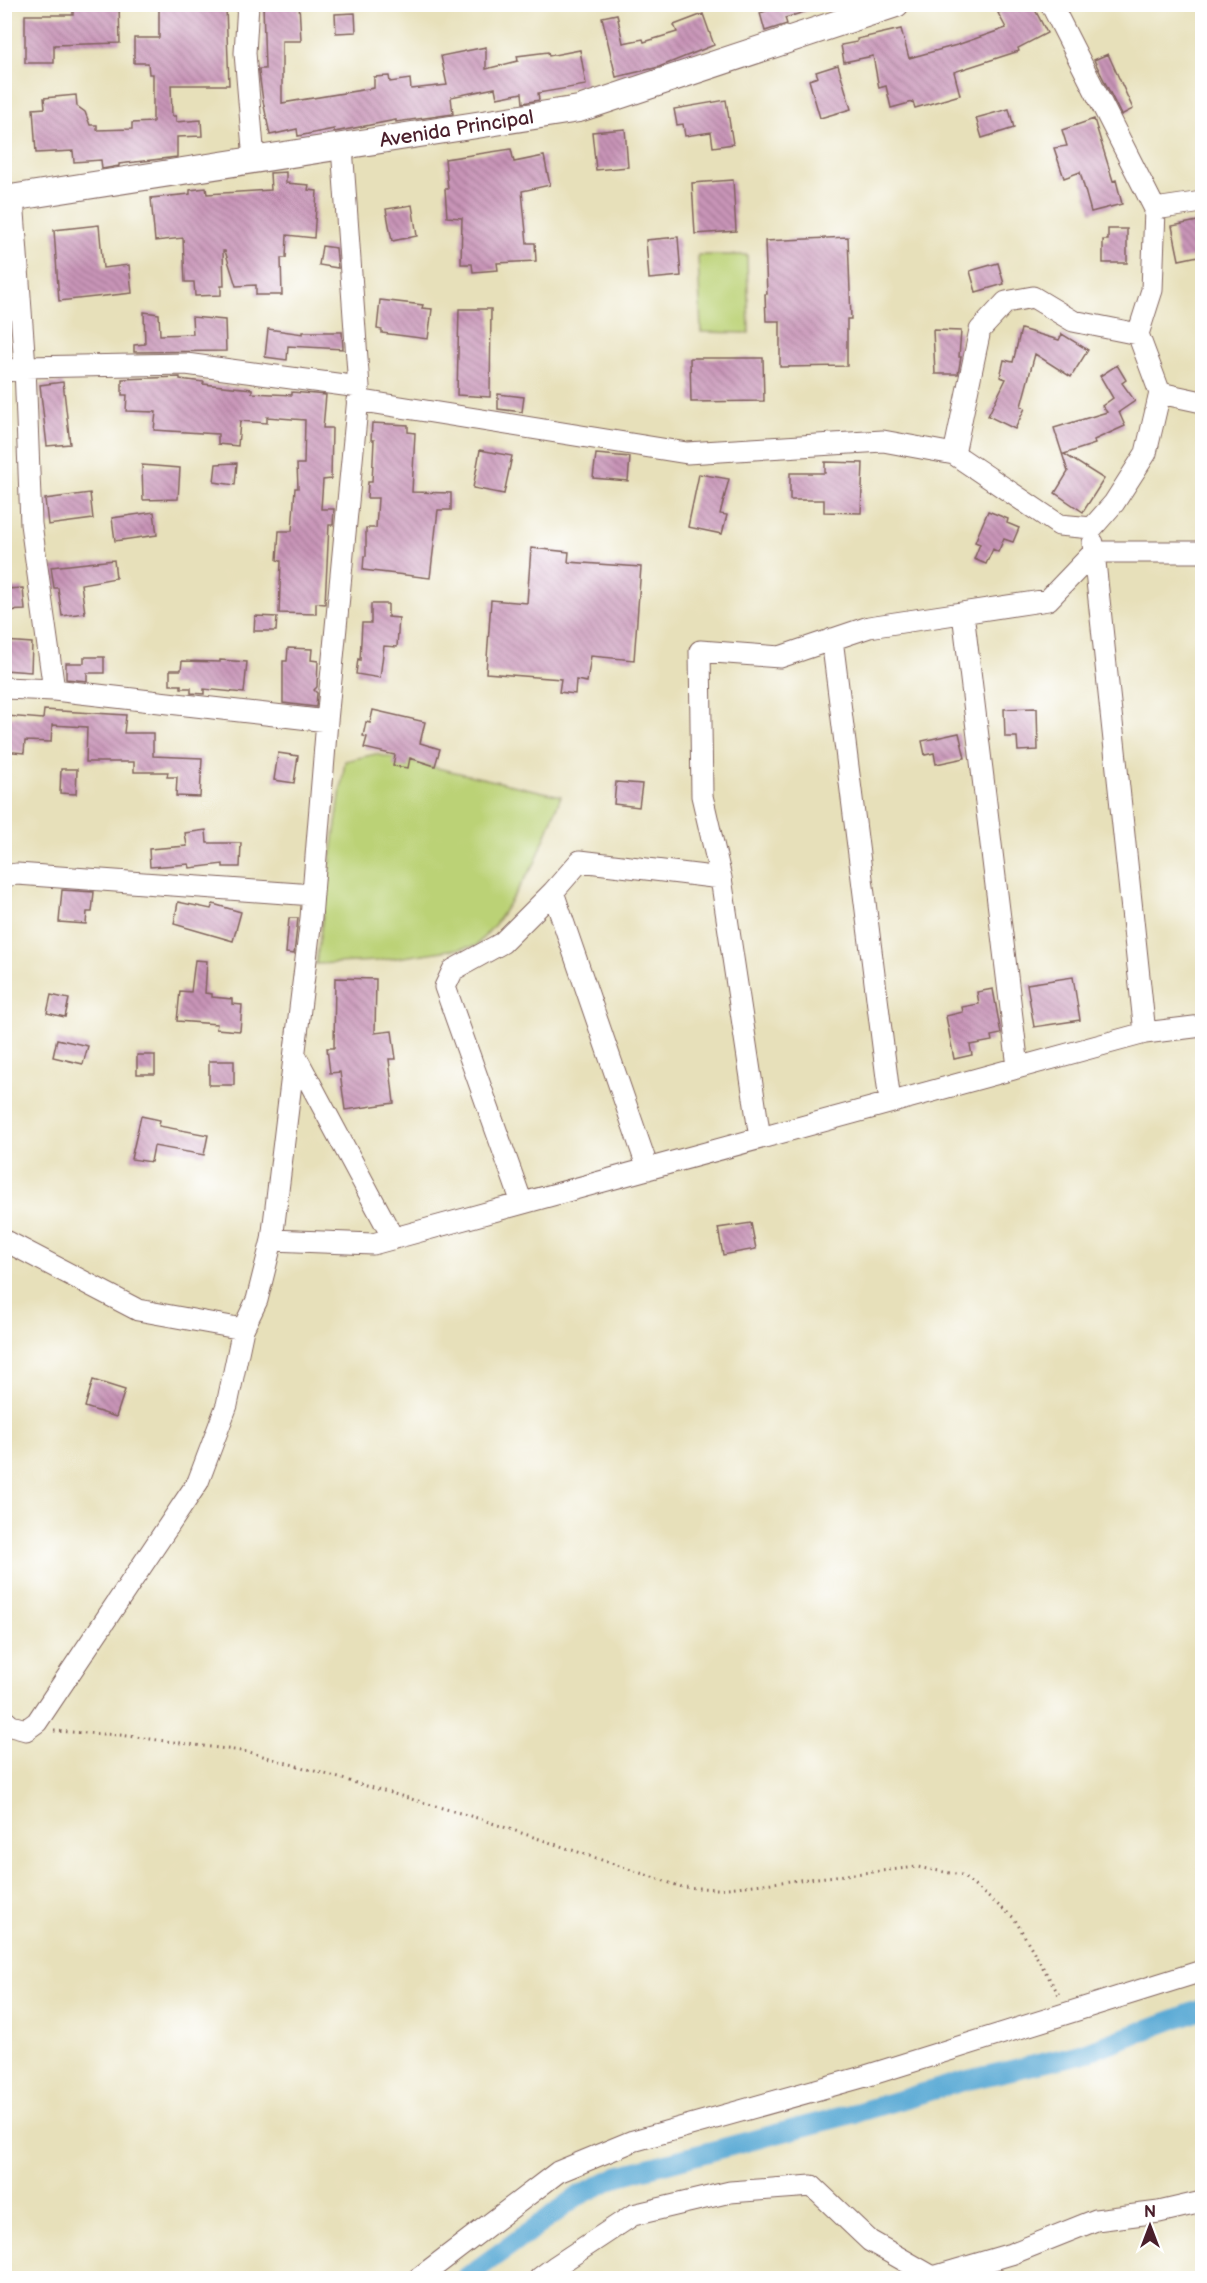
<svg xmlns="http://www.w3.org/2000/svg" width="1207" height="2283" viewBox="0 0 1207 2283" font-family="'Balsamiq Sans',sans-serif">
<defs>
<pattern id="building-back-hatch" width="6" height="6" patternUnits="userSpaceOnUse" patternTransform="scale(1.5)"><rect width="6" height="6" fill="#c894b7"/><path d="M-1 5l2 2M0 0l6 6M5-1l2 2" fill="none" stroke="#a47895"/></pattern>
</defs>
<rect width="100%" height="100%" fill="#fff"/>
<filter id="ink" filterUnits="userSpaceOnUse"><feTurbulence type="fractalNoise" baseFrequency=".0167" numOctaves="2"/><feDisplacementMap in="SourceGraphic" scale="12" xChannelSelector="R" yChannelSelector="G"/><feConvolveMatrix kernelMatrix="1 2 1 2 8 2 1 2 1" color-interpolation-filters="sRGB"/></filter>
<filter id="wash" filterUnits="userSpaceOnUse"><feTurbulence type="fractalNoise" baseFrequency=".008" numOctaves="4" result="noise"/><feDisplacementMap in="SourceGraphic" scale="24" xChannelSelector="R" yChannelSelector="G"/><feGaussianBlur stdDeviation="1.35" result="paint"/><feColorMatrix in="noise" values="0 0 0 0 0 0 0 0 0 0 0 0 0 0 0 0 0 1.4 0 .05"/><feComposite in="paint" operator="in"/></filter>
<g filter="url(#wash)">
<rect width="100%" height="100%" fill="#e7e0ba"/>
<path fill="#bbd276" stroke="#827850" stroke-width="1.5" d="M698 255H747L749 333 701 332Z
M375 754 561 796 535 863 496 923 476 946 377 961 316 964 345 761Z"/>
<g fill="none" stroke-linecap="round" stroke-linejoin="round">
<path stroke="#59a9d4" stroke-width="20" d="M465 2278 580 2195 618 2176 855 2113 964 2081 1081 2054 1202 2009"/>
</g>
<g id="blocks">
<path fill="url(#building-back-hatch)" d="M73 4H119L120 43 54 45V63H25V15H73Z
M159 4H185V9L226 8 229 85H171L172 116H176V122L201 120 202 136 177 137V157L119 164V166L102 169 101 160 74 162 73 151 36 153 33 109 45 108 44 98 76 95 77 106 85 112 90 125H97V130L132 129V123L153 122V74H149L148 63H134V38H159Z
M263 4H299L301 41H282V103L374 88V77L389 76 390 82 410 79 411 89 447 85 441 56 486 47V69L518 61 517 56 548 52 549 56 580 50 586 85 538 93 539 100 523 103 522 93 497 98 495 88 451 97 453 114 396 122V120L334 132V129L298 136 297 129 270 135 263 101 259 72V69H265Z
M764 4H816L817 8 785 18 787 24 765 31 760 13 766 11Z
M1014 4H1032L1047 33 1018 48 1019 51 954 72 960 95 915 108 913 102 891 108 886 86 879 88 873 56 844 62 841 45 857 42V39L901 29 909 58 957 45 1006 28 998 13Z
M355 13 356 32 336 33 335 14Z
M617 14 623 43 643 39 644 42 677 32 674 25 703 14 714 45 659 67 616 77 602 17Z
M1108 54 1133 109 1121 115 1094 60Z
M838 65 851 109 820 118 809 80 818 77 816 72Z
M726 100 733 144 713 147 711 132 685 136 683 124 677 125 674 109Z
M1009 109 1014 128 982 138 976 118Z
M1094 119 1113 181 1116 180 1122 204 1091 212 1080 172 1064 178 1054 148 1067 146 1062 130Z
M625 129 628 167 596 170 592 132Z
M511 149 514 162 544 156 550 185 522 191 527 243H535L536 261 497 263 498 270 473 272 472 264H461L462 218 447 217 445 189H448L445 159Z
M286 172V183L309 185 308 190 317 191 314 238 287 235 286 258H281L282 295H256V285L236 286 225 251H223L224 286H221V295L195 296 194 282H185L183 238 155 241 151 198 190 194V190L206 188 207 194 271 190 270 173Z
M733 180 736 231 695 234 692 183Z
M412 205 417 236 392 241 386 209Z
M1203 220V255L1179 260 1172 226Z
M99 225 103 268 129 265 132 293 59 301 54 230Z
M1108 229H1127V263H1103V240H1108Z
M678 237 681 276 649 279 646 240Z
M848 237 851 319H847V366L780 367V321H766L765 294H767L765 241Z
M322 246 336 248 338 268 319 265Z
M998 263 1004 284 976 292 970 271Z
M380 300 423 305 422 308 432 309 428 339 382 333V330L377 329Z
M459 309H491L490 397 457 395Z
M144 312 159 314 160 335 193 334 192 317 225 320 226 351 134 352V345L145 344Z
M268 329 303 334V332H342L343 349 288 346 287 360 265 357Z
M1021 329 1059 340 1062 334 1088 350 1071 377 1035 354 1021 406 1025 408 1015 429 988 416 1006 379 1000 377 1004 360 1013 362Z
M933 330 961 331 959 357H961L958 374H935Z
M690 358H763L764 401 691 402Z
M1117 365 1126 380 1122 383 1135 401 1119 412 1125 426 1094 440 1095 444 1064 454 1104 479 1083 512 1055 493 1068 472 1054 428 1107 412 1102 406 1113 398 1100 376Z
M180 377V379L204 382 203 384 252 389V393L292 395V392L326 395 323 428H332L331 479 323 480 321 509H334L333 525H329L325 604 316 603V614L279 613 281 561 277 560 279 531H292L295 488H298L297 464H304L305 420 267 417V423L240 421 238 446 218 444V434L154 430 156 412 126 411 127 395H122V379Z
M63 382 70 444 47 446 40 385Z
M498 394 524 397 522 412 498 409Z
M372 423 408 425V432L415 433 412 492 451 493V510H438L430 578 363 570 364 556H366V528H376L378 498H367L368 482H372L374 440H371Z
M480 450 512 456 504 494 473 488Z
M596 454 630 457 628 481 593 478Z
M825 462 863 463 861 513 824 512V500H790V473H825Z
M237 463 235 485 214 482 216 464Z
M142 465 180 468 178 499 143 500Z
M699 474 729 479 720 514 727 515 722 534 688 527Z
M90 493 93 519 48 525 45 499Z
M988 511 1008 519 1007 523 1019 528 1013 542 1004 539 998 552 993 549 986 564 974 559 980 544 975 542Z
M154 512 157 535 115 541 112 518Z
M531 548 569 552 568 562 641 567 634 660 591 656 587 682 576 680 575 694 559 692 561 679 486 673 491 600 527 603Z
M114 560 116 578 81 584 85 613 62 616 58 588H54L51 567Z
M23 588 25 610 4 611V589Z
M371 604H388V617L399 618 397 647 384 646 380 678 356 674 358 659 360 660 362 623H371Z
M255 616 277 617 276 631H254Z
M4 641 32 643 31 672 4 670Z
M288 648 312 649 311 660 318 661 317 687 314 690 317 693 316 707 283 703V661H287Z
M84 657H104V673H87V681L66 679V663H84Z
M220 660 247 662 244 693 204 689V694L191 693V688H181V685H170V670H181L182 661 220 662Z
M1037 708 1038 750 1018 751 1017 737H1005L1004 709Z
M44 710 126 715 124 733H153V756L202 758 200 797 176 796 177 777H167L168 772H134V762H86L87 727 52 725 51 742 25 741 24 753 4 751 7 716 43 719Z
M373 710 425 722 420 743 440 749 435 766 410 758 408 768 393 766 395 755 364 748 367 737 363 736 366 722 370 723Z
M959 733 965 758 936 764 934 753 925 755 922 741Z
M278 753 298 756 294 783 274 780Z
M61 769H77L76 794 60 793Z
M616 782 642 784 639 807 614 804Z
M206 830 207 843H241L240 867H223V864L190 868 189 864 150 867 149 849 187 846 185 833Z
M62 890 94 892 92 912H87L86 924 59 922Z
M178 902 211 909 213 904 241 912 233 941 174 924Z
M289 918H298L294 954 286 953Z
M195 960 207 961 205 993 212 994V997L232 999V1004L242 1005 240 1031 216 1029 217 1024 177 1021 180 991 191 992Z
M1073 977 1080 1020 1034 1027 1027 984Z
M335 978 376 979 375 1033 392 1031 396 1059H389L394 1103 345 1110 340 1072 330 1073 327 1048H334Z
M993 989 1001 1034 991 1036 992 1041 970 1045 972 1055 954 1059 946 1016 963 1012 962 1007 979 1004 977 992Z
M51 995 69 999 65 1017 47 1013Z
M57 1039 88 1046 83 1064 53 1057Z
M137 1055H155V1074H137Z
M209 1061H234V1085H209Z
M141 1116 160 1120 159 1126 208 1135 204 1155 154 1146 151 1162 131 1159Z
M751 1223 756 1249 723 1255 718 1228Z
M93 1380 125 1390 116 1417 85 1407Z"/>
</g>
</g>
<g filter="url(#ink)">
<use href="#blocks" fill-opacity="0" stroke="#81635d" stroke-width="1.5"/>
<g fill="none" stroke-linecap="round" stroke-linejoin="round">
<defs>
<path id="minor" d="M248 4 245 53 254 160
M13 198 25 367 31 524 54 690 327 721
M1155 209 1202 202
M1138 334 1160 393
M4 372 25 367 186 364 359 387
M357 400 687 453 883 441 954 454 1059 525 1092 528 1114 503 1146 453 1160 393 1202 402
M954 454 980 330 1006 302 1033 297 1073 321 1138 334 1152 290 1155 209 1051 4
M1093 543 1145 1033
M963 613 1018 1067
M832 639 890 1102
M4 688 54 690
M4 876 17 874 313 895
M553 892 648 1169
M295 1055 393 1238
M760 1138 721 878 702 796 700 651 780 657 869 627 1048 600 1094 552H1202
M522 1203 445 987 453 970 502 943 553 892 580 861 721 878
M4 1240 138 1310 243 1329 257 1300 272 1240 311 918 327 721 359 387 342 147
M272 1240 373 1244 1145 1033 1202 1026
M4 1720 11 1726 26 1730 37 1722 198 1482 227 1405 243 1329
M419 2278 558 2172 633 2141 866 2076 1202 1971
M540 2278 556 2266 633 2215 730 2192 812 2186 870 2241 933 2277 1011 2254 1096 2220 1159 2212 1202 2202"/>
<g id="major">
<path id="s1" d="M4 199 579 109 896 4"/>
</g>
</defs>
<use href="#minor" stroke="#81635d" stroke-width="23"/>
<use href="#major" stroke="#81635d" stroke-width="28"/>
<path stroke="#81635d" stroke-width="3" stroke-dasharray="1.5 4.5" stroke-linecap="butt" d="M54 1731 120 1735 249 1752 477 1818 682 1887 718 1889 917 1867 961 1875 1014 1918 1059 1995"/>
<use href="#minor" stroke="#fff" stroke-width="21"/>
<use href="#major" stroke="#fff" stroke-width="26"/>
</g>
</g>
<g text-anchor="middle" stroke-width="4.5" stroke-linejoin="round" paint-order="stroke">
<g font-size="20" fill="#4a1f2b" stroke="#fff">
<text dy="7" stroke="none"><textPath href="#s1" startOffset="458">Avenida Principal</textPath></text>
</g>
</g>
<rect width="1207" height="2283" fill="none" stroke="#fff" stroke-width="24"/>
<g transform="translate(1150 2226)" stroke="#ffffff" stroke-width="4.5" paint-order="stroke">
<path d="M0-4.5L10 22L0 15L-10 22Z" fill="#4a1f2b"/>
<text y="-9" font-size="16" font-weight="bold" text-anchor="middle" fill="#4a1f2b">N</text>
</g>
</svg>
